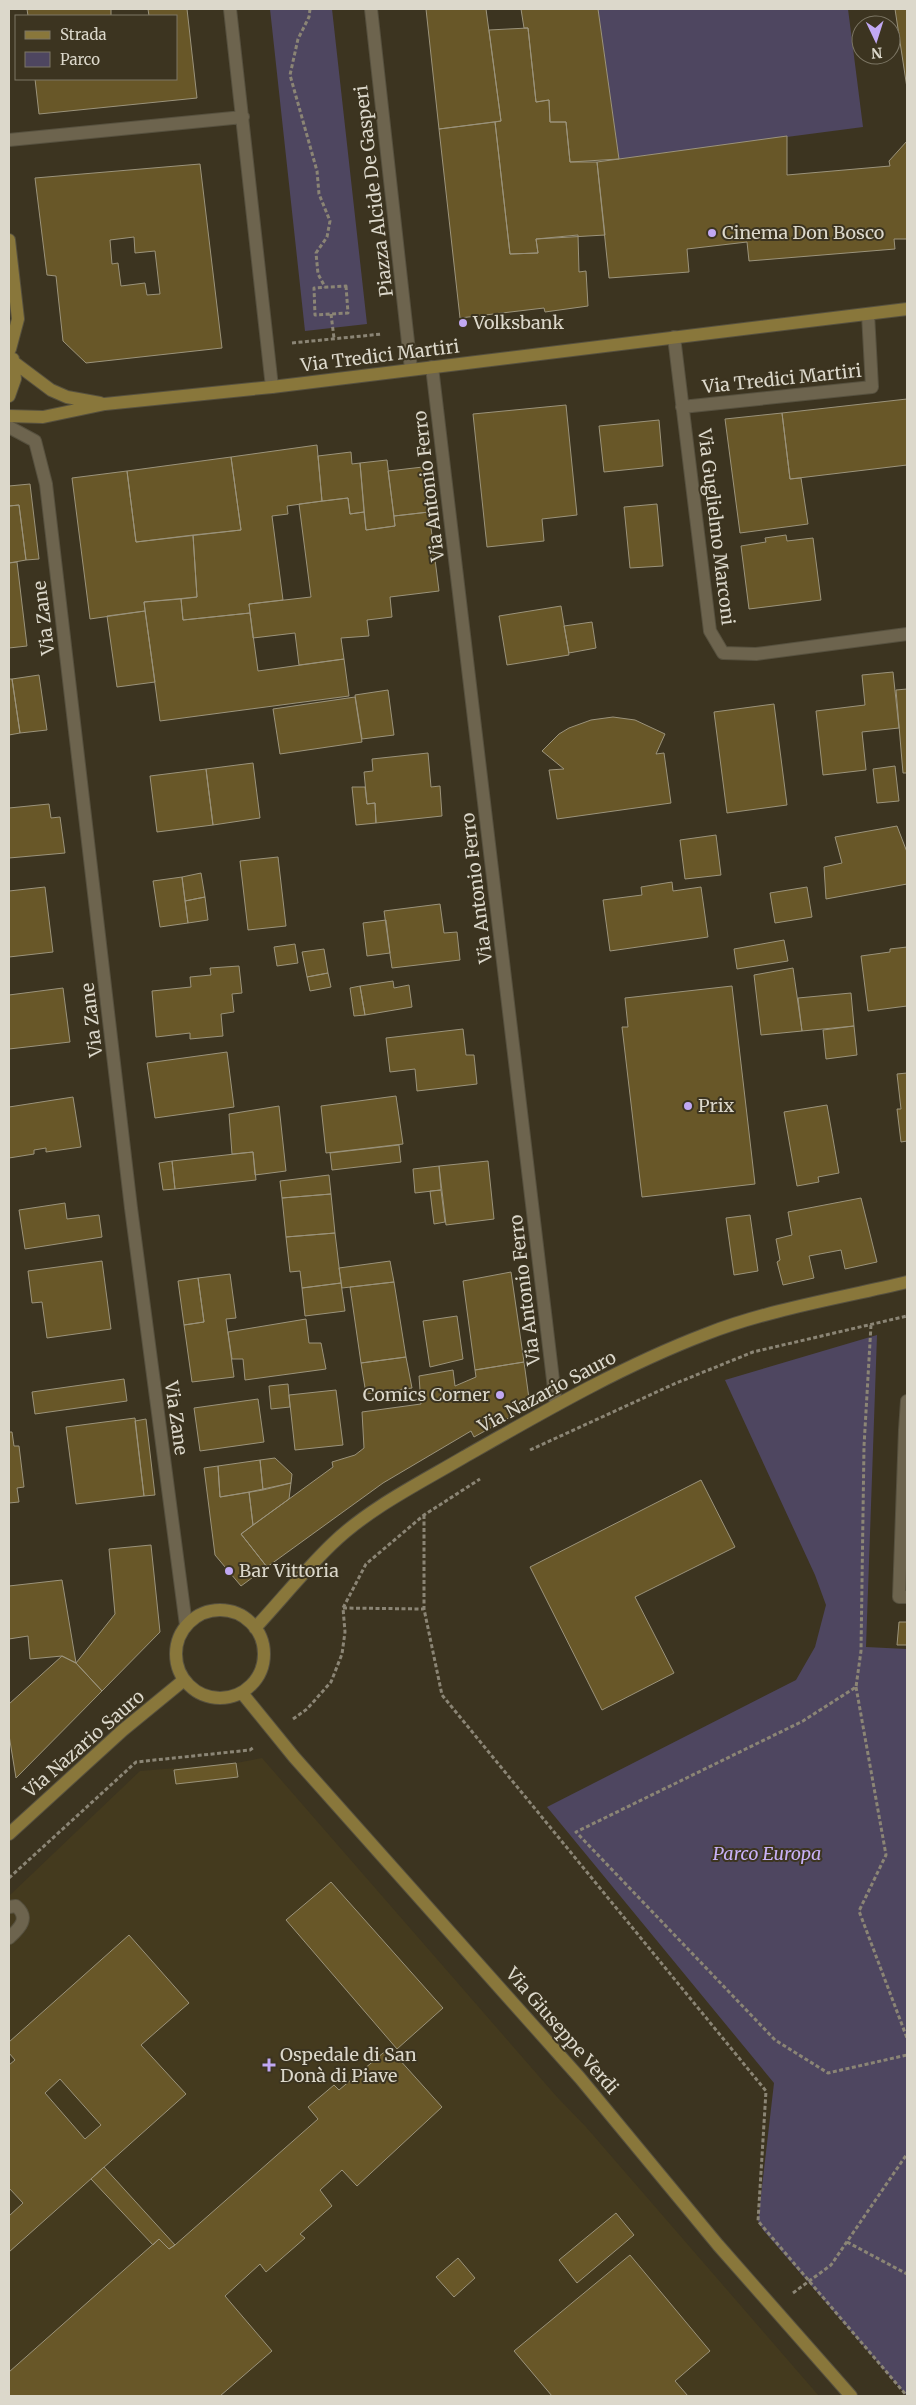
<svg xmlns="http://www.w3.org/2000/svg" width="916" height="2405" viewBox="0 0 916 2405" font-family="Merriweather,serif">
<rect width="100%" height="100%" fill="#3c3420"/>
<path fill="#443a1e" d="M262 1758 557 2097 586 2127 819 2396H9V1896L140 1771 236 1763Z"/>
<path fill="#4e4660" d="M270 9H332L367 324 305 331Z
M598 9H848L863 127 619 159Z
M877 1335 866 1647 907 1649V2396L763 2230 758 2221 774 2083 547 1807 796 1680 815 1647 826 1605 815 1575 725 1380Z"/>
<path fill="#685728" stroke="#9b937b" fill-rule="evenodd" d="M27 9H111V16H28Z
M148 9H187L197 98 39 114 35 79H176V16H149Z
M426 9H486L501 121 439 129Z
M521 9H598L619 159 570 162 566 122H550L549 100 536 102 528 28H524Z
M895 9H907V88Z
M528 28 536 102 549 100 550 122H566L570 162H597L605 235 536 239 538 253 510 254 495 122 501 121 489 30Z
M495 122 510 254 538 253 536 239 578 235 579 272 586 271 588 306 545 312 544 308 460 318 439 129Z
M787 136V175L890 166 889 161 907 141V239H894L895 249 749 261 747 242 687 249 689 272 609 278 597 162Z
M200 164 222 348 86 363 63 341 56 276 47 275 35 178ZM134 237 135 253 155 251 160 294 147 295 145 283 121 286 118 263 112 264 110 240Z
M907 399V465L790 479 782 413Z
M566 405 577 515 542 519 544 541 487 547 473 414Z
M782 413 790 479 801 478 808 524 740 533 725 419Z
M659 420 663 466 604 472 599 426Z
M317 445 322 501 287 506 288 514 272 516 283 600 249 604 250 613 183 620 181 599 197 597 193 535 241 530 231 457Z
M351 452 352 464 360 463 364 512 350 514 348 498 322 501 318 456Z
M231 457 241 530 136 542 127 471Z
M387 460 395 526 366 530 360 463Z
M423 467 429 512 394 516 388 471Z
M127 471 136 542 193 535 197 597 144 602 145 611 90 619 72 478Z
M30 484 39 559 26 560 19 505 9 506V486Z
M348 498 350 514 364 512 366 530 395 526 394 516 429 512 439 591 390 597 392 617 367 620 369 636 341 638 344 659 299 665 295 633 253 638 249 604 311 597 299 504Z
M657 504 663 566 630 568 624 507Z
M19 505 26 560 9 563V506Z
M786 535 787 541 813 538 821 600 749 609 741 546 766 542 765 538Z
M17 562 27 646 9 648V563Z
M181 599 183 620 250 613 258 671 344 659 349 696 160 721 144 602Z
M561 606 569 655 507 665 499 616Z
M145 611 155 682 117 687 107 616Z
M592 622 596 648 569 653 564 626Z
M893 672 899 728 862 732 866 770 823 775 816 711 865 705 862 675Z
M39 675 47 730 20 733 12 679Z
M9 679H12L20 733 9 735Z
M907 689V773H903L896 690Z
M388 690 394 735 362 739 355 695Z
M355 697 362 742 280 754 273 709Z
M774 704 787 805 727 813 714 712Z
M613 717 635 720 665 734 656 754 664 753 671 803 557 819 549 770 564 769 542 751 559 734 569 728 591 720Z
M428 753 431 787 440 786 442 816 376 823 375 803 367 804 364 772 373 771 372 759Z
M253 763 260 818 213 825 206 769Z
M895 766 899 801 877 803 873 769Z
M206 769 213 825 157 832 150 776Z
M352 787H365L367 804 375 803 376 823 356 825Z
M49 804 51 818 60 817 65 853 9 858V808Z
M897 826 907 852V884L826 899 824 867 842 863 835 837Z
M716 835 721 875 685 879 680 840Z
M278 857 286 926 248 930 240 861Z
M201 873 205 897 185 901 182 877Z
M182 877 188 923 160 927 153 881Z
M672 882 673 891 701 887 708 937 610 951 603 900 642 895 641 887Z
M45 887 53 952 9 957V891Z
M807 887 812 917 775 923 770 893Z
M205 897 208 920 188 923 185 901Z
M440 904 444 933 457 932 460 960 392 968 384 911Z
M386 920 390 953 367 956 363 923Z
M784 940 788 961 737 969 734 949Z
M295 944 298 963 277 966 274 947Z
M907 947V1006L868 1011 861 956 890 952V949Z
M324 949 328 973 307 977 302 952Z
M239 966 242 993 232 994 234 1012 221 1014 223 1036 190 1039V1033L156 1037 152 991 191 987 190 977 211 975 210 968Z
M793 968 802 1031 761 1035 754 975Z
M328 973 331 987 310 991 307 977Z
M393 981 394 988 409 985 412 1007 365 1015 360 986Z
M360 986 365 1015 354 1016 350 988Z
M732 986 755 1184 642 1197 622 1027H628L625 998Z
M63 988 70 1042 9 1049V995Z
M851 993 854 1026 802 1031 798 998Z
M854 1026 857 1055 826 1059 823 1030Z
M463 1029 466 1055H474L477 1084 417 1091 415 1069 390 1072 386 1038Z
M227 1052 234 1107 155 1118 147 1063Z
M907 1073V1141L901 1142 897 1109H901L897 1074Z
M396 1096 403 1144 326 1153 321 1106Z
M73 1097 81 1147 46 1152V1148L34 1150V1154L9 1158V1107Z
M827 1105 839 1173 818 1177 819 1182 797 1186 784 1112Z
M279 1106 286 1171 255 1175 253 1152 232 1154 229 1114Z
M399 1145 401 1162 332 1170 330 1153Z
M253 1152 256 1180 175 1189 172 1161Z
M172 1161 175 1189 163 1190 159 1163Z
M488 1161 494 1219 446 1225 439 1166Z
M439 1166 441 1190 415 1193 413 1169Z
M329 1175 331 1194 282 1198 280 1181Z
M441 1190 445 1222 434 1224 430 1191Z
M331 1194 335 1233 286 1237 282 1198Z
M861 1198 877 1262 845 1269 841 1250 809 1256 814 1278 783 1285 777 1262 780 1260 776 1239 792 1235 788 1212Z
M65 1203 67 1219 99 1215 102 1237 25 1249 19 1210Z
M750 1215 758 1271 734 1275 726 1218Z
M335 1233 341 1283 302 1288 300 1271 290 1272 286 1237Z
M102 1261 111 1329 47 1338 42 1302 32 1303 28 1271Z
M390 1261 394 1282 342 1288 339 1268Z
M511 1272 524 1362 475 1370 463 1281Z
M230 1274 236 1318 226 1319 234 1377 192 1382 184 1325 204 1322 198 1278Z
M198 1278 204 1322 184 1325 178 1281Z
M394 1282 406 1357 361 1363 350 1287Z
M341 1283 345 1311 305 1316 302 1288Z
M457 1316 463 1359 430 1367 423 1321Z
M306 1319 309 1343H321L326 1369 245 1380 243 1359H232L228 1332Z
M406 1357 412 1388 366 1394 361 1363Z
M524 1362 530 1406 474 1437 471 1431 383 1483 267 1567 241 1534 333 1467 332 1462 355 1455 364 1448 362 1412 421 1404 419 1376 453 1370 455 1386 476 1377 475 1370Z
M124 1379 127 1401 35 1414 32 1392Z
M288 1384 290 1407 271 1409 269 1386Z
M336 1390 343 1445 295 1450 289 1395Z
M258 1399 264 1442 200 1451 194 1408Z
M135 1418 144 1496 76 1504 66 1427Z
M146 1419 155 1495 144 1496 135 1421Z
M9 1432H12L14 1446H19L24 1487 17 1488 19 1502 9 1503Z
M275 1458 292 1474 291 1483 263 1490 260 1460Z
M260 1460 263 1490 220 1497 218 1466Z
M218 1466 220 1497 249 1492 253 1525 241 1534 267 1567 241 1586 215 1555 204 1468Z
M701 1480 735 1547 635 1597 674 1673 602 1710 530 1567Z
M291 1483 289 1499 253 1525 249 1492Z
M151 1545 160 1632 102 1691 76 1663 115 1614 109 1549Z
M62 1580 76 1663 62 1656 30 1659 28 1636 9 1639V1586Z
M899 1622H907V1645H897Z
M62 1656 76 1663 102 1691 16 1778 9 1735V1704Z
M236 1763 238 1777 176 1784 174 1770Z
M331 1882 443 2008 397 2049 286 1920Z
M129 1935 189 2003 141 2045 186 2094 9 2252V2216L23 2203 9 2188V2065L15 2060 9 2053V2042ZM60 2079 101 2125 85 2139 45 2093Z
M389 2048 442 2107 357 2186 342 2170 320 2190 332 2206 300 2234 305 2238 266 2272 260 2264 225 2296 272 2351 220 2396H9V2372L159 2239 169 2249 175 2245 318 2119 308 2107 334 2085 339 2090Z
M104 2167 175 2245 169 2249 159 2239 153 2245 91 2179Z
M616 2213 634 2235 577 2283 559 2260Z
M630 2255 710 2351 675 2381 688 2396H552L514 2351Z
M458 2258 475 2278 454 2297 436 2277Z"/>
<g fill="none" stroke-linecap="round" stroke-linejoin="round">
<defs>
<path id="lane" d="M907 1401 905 1430H907
M905 1430 899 1597H907
M9 1907 16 1906C30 1918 20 1928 9 1938"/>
<path id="street" d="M230 9 272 387
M371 9 411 369
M9 140 243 117
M674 337 710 631 723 653 756 654 907 634
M432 367 556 1405
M682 407 872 387 868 314
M9 427 35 441 46 484 131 1208 186 1625"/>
<path id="secondary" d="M9 240 18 319 10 349
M15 363 51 390 67 397 100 403
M9 396 15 379 13 359
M9 416 43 417 105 404 272 387 907 309
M176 1654a44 44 0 1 1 88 0a44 44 0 1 1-88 0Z
M255 1628C281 1600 305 1570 332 1544 369 1508 420 1483 464 1457 543 1412 622 1366 706 1334 770 1309 841 1298 907 1282
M242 1693 294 1757 580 2078 718 2245 851 2396
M9 1834 123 1730 184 1680"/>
</defs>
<use href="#lane" stroke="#57513f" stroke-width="14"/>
<use href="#street" stroke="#57513f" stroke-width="14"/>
<use href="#secondary" stroke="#57513f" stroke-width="14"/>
<path stroke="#8b8575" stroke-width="3" stroke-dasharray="4 2.5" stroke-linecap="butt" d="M310 9 309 17 298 39 290 75 317 171 319 194 330 221 327 237 316 253 318 274 325 287
M346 286 348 313 315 315 314 288Z
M331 314 334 338
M292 343 382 334
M871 1325 864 1446 861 1651 856 1687 803 1721 576 1832 775 2040 828 2073 907 2055
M530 1450 674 1384 753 1352 907 1316
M424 1515V1609L442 1695 766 2091 758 2221 907 2396
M343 1608 424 1609
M856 1687 886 1855 859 1911 907 2038
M293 1719 307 1709 331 1682 342 1654 345 1632 343 1608 366 1564 424 1515 480 1479
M9 1878 136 1762 250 1750 254 1747
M847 2242 907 2274
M793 2293 831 2265 907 2154"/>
<use href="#lane" stroke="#6d644e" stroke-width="12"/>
<use href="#street" stroke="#6d644e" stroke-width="12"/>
<use href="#secondary" stroke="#89773b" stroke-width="12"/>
</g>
<g fill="#c1a8f3" stroke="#3c3420" stroke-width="2">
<circle cx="712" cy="233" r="5"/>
<circle cx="463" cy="323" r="5"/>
<circle cx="688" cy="1106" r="5"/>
<circle cx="500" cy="1395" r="5"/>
<circle cx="229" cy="1571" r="5"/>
<path d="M266.5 2057.5h5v5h5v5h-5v5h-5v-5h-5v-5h5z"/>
</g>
<g text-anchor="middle" stroke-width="4" stroke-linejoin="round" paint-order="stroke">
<g font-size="18" fill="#dcd8cb" stroke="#3c3420">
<text transform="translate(374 191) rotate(-97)" y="6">Piazza Alcide De Gasperi</text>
<text transform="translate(380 356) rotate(-7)" y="6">Via Tredici Martiri</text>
<text transform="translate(782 379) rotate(-6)" y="6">Via Tredici Martiri</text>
<text transform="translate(429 486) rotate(-97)" y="6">Via Antonio Ferro</text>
<text transform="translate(716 527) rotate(83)" y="6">Via Guglielmo Marconi</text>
<text transform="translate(44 618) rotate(-97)" y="6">Via Zane</text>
<text transform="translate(477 888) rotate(-97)" y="6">Via Antonio Ferro</text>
<text transform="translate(92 1020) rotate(-97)" y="6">Via Zane</text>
<text transform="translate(525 1290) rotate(-97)" y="6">Via Antonio Ferro</text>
<text transform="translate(547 1392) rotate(-28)" y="6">Via Nazario Sauro</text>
<text transform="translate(176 1418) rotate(82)" y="6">Via Zane</text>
<text transform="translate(84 1744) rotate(-41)" y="6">Via Nazario Sauro</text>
<text transform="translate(562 2031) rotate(49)" y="6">Via Giuseppe Verdi</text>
</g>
<g font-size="18" fill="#dcd8cb" stroke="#3c3420" text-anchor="start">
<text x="722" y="239">Cinema Don Bosco</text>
<text x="473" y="329">Volksbank</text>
<text x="698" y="1112">Prix</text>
<text x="490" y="1401" text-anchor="end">Comics Corner</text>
<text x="239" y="1577">Bar Vittoria</text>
<text x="280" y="2061">Ospedale di San<tspan x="280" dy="21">Donà di Piave</tspan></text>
</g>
<g font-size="18" font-style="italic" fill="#c8b1f6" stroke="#3c3420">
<text x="767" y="1860">Parco Europa</text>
</g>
</g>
<rect width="916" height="2405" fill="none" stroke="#dcd8cb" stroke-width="20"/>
<rect x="15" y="15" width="162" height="65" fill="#3c3420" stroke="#7c7664"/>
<rect x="25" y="31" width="25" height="8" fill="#89773b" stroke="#7c7664"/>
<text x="60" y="40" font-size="15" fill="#dcd8cb">Strada</text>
<rect x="25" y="52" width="25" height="15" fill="#4e4660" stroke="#7c7664"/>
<text x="60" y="65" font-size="15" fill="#dcd8cb">Parco</text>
<g transform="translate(876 40) rotate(176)"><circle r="24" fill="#3c3420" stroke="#7c7664"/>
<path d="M0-4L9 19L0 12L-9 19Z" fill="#c1a8f3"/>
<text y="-8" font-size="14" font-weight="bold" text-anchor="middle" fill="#dcd8cb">N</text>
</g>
</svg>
